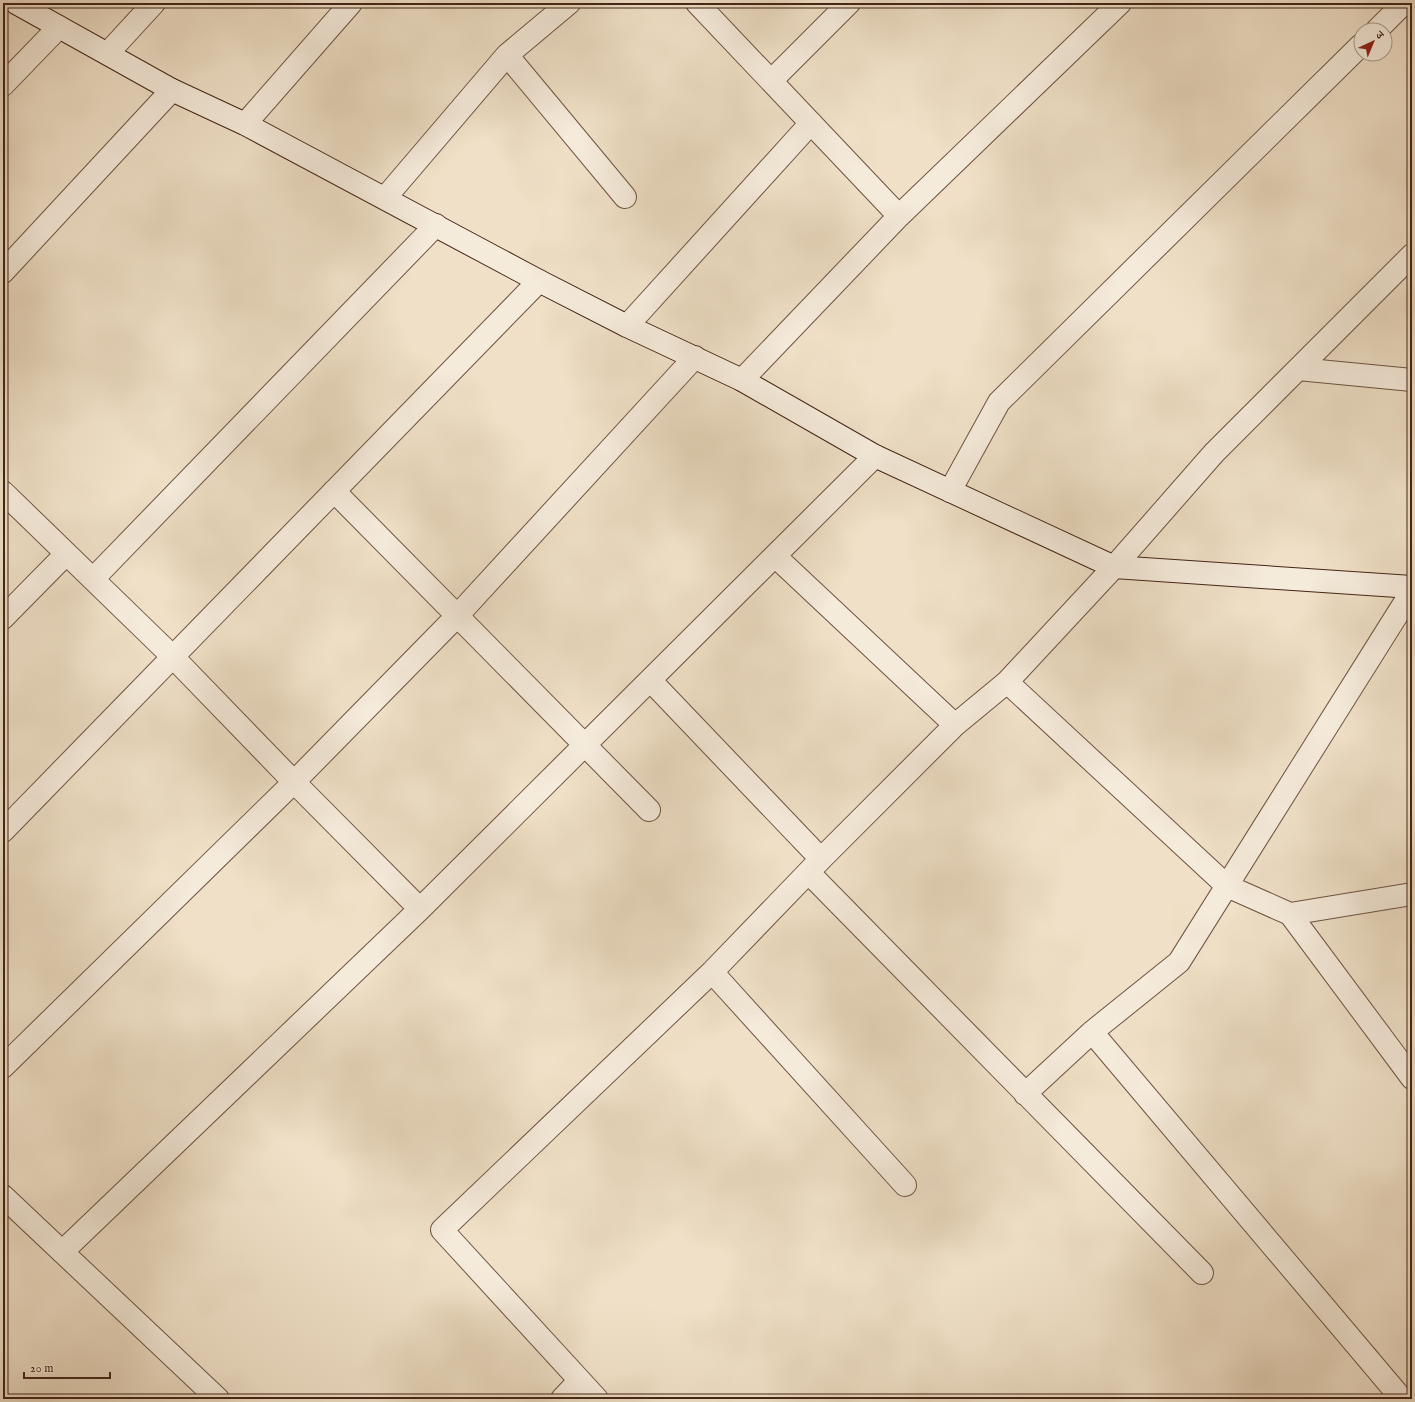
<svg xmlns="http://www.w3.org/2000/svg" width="1415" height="1402" viewBox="0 0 1415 1402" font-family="'IM FELL English','Noto Serif Devanagari',serif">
<rect width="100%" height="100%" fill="#efe0c7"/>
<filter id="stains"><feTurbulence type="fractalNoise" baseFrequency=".005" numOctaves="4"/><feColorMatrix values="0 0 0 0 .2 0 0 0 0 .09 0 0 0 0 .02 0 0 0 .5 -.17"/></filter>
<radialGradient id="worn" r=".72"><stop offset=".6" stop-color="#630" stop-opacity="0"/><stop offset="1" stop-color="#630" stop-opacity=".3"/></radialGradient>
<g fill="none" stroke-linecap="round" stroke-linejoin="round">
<defs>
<path id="street" d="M697 3 899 216
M1377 30 1404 3
M108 53 154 3
M507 55 625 197
M771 81 849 3
M3 85 59 27
M245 124 351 3
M385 198 507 55 569 3
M3 272 172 90
M627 326 811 123
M1298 369 1412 380
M742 380 899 216 1120 3
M334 491 649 810
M950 491 999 402 1361 45
M3 492 172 656 294 782 420 909
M775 556 955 725
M93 579 436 225
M3 618 66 554
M650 680 821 859
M1007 682 1227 886 1290 914 1412 1078
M3 831 539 281
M809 873 1202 1273
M1290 914 1412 894
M712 972 905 1185
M1092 1032 1402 1399
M3 1067 294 782 457 616 695 357
M1025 1094 1092 1032 1179 962 1412 591
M3 1196 218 1399
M62 1252 420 909 875 456
M562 1399 579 1381
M597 1399 442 1230 712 972 821 859 955 725 1007 682 1114 567 1214 453 1412 255"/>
<path id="secondary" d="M16 3 172 90 245 124 539 281 627 326 742 380 875 456 1114 567 1412 587"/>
</defs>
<use href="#street" stroke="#6f5343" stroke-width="24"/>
<use href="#secondary" stroke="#442417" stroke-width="24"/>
<use href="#street" stroke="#f5ebdb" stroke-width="22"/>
<use href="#secondary" stroke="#f5ebdb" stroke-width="22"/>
</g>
<rect width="1415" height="1402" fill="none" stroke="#efe0c7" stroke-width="16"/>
<rect x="4" y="4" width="1407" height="1394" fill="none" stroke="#442417" stroke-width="2"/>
<rect x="8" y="8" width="1399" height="1386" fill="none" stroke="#442417"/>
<g transform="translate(1373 42) rotate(44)"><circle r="19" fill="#f5ebdb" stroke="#ae9b8d"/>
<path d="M0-3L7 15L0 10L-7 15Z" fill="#8f2418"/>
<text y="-6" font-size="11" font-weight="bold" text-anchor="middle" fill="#442417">उ</text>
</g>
<path d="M24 1372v6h86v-6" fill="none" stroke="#442417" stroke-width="2"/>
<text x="30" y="1372" font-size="12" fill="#442417" stroke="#f5ebdb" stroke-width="3" paint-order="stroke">20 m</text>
<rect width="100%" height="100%" filter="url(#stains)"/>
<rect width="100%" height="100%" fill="url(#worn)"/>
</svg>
